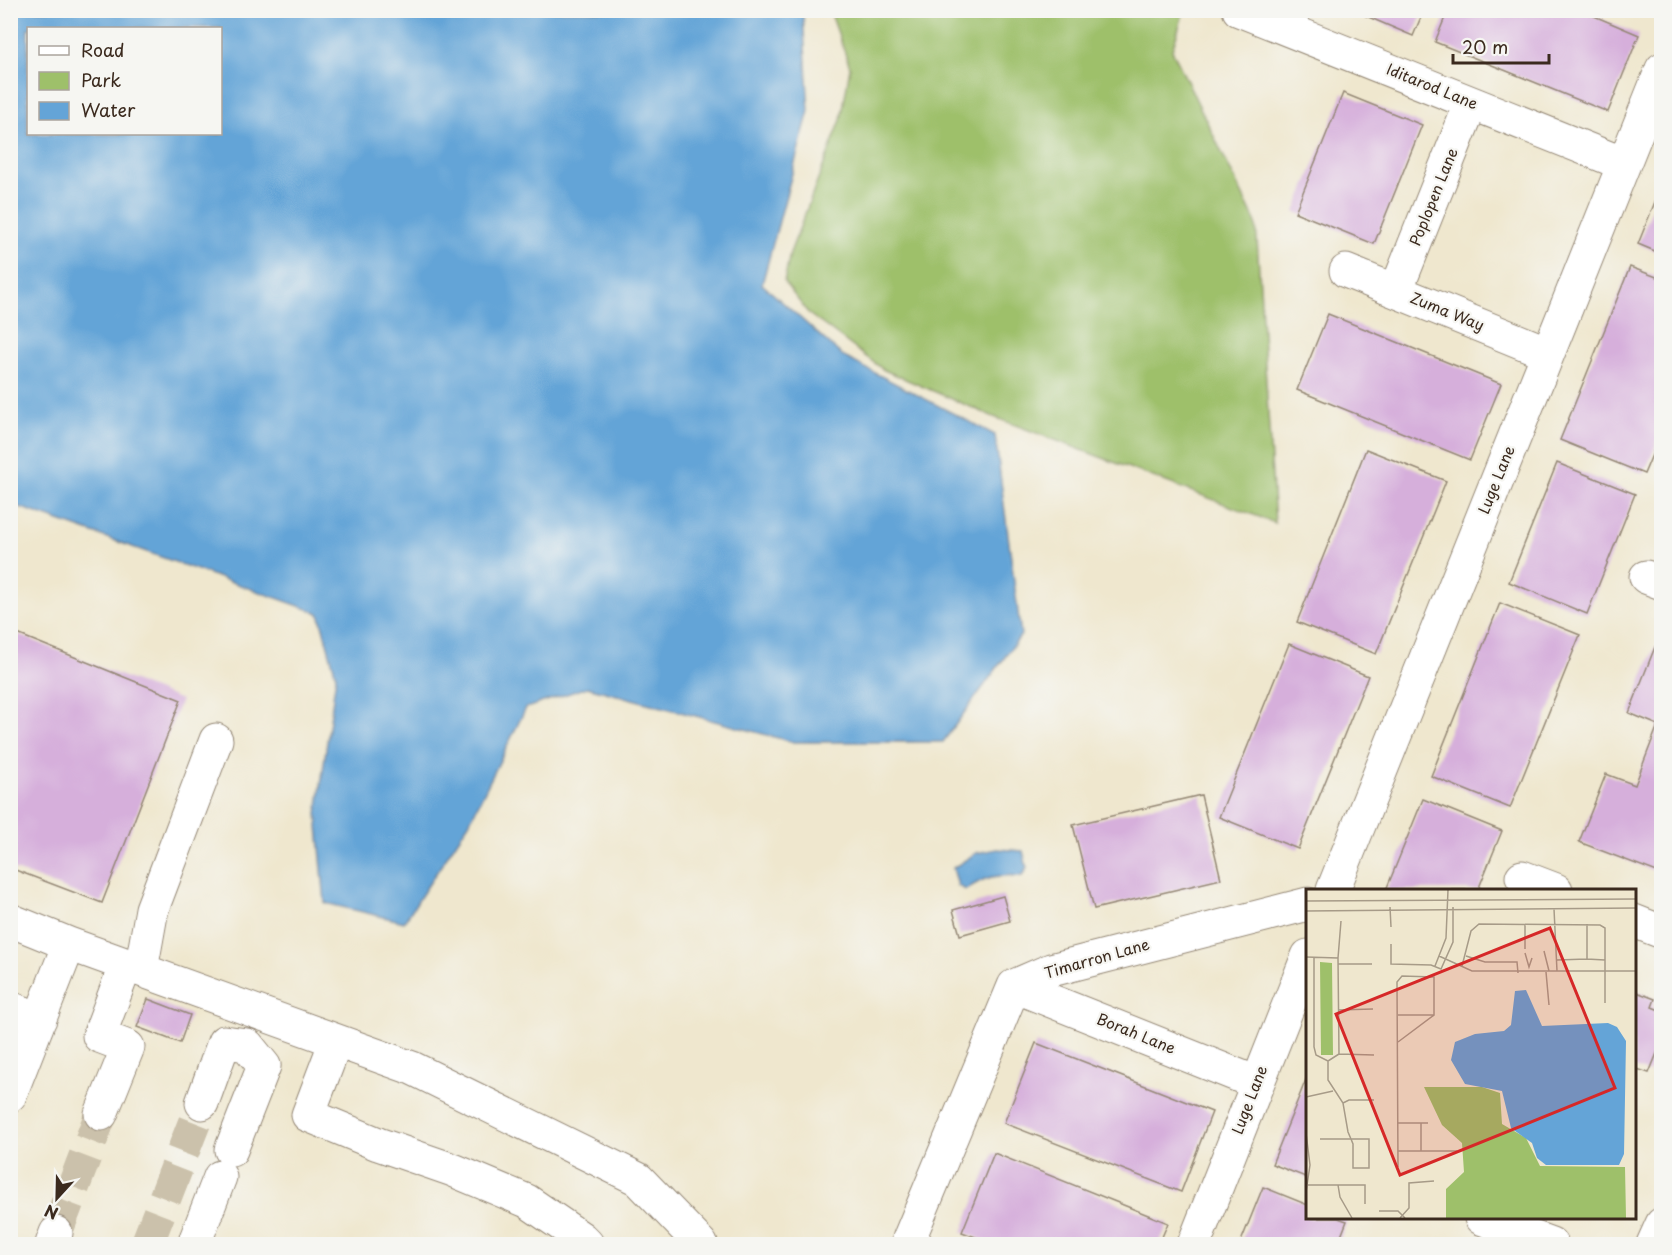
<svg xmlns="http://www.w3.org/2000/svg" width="1672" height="1255" viewBox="0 0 1672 1255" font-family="'Playpen Sans',sans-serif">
<rect width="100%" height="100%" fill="#f6f6f2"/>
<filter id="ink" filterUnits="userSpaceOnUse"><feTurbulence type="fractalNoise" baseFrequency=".0167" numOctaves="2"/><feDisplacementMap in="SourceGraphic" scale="12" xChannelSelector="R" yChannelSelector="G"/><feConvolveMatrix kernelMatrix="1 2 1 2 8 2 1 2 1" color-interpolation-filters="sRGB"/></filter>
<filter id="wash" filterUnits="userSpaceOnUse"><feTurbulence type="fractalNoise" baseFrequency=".008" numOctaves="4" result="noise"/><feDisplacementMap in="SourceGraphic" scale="24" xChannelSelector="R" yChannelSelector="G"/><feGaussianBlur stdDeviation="1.35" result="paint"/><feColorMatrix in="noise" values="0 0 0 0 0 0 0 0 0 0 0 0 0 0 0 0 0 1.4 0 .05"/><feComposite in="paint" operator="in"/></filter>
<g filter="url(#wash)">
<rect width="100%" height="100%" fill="#efe7ce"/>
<path fill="#9ec06a" stroke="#6c7544" stroke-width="1.5" d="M830 11H1184L1172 50 1256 223 1275 523 994 417 884 370 809 314 784 282 790 253 841 120 850 67Z"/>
<path fill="#64a4d7" stroke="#50677a" stroke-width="1.5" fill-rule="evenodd" d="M11 10 800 11 803 14 809 111 762 284 844 357 995 435 1021 635 943 742H793L587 687 526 708 469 823 404 922 325 903 317 814 336 676 319 613 11 504ZM28 28H220V134H28Z
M997 849 1023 851 1027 868 1022 876C998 874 985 876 966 890L958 886 953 868 976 853Z"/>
<g id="blocks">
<path fill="#d6afdb" d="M1352 10H1424L1413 36Z
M1448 10H1580L1639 35 1608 112 1435 42Z
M1343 93 1422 125 1374 244 1295 212Z
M1661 187H1662V254L1638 244Z
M1630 267 1662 279V431L1644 474 1560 440Z
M1328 314 1501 384 1470 460 1297 390Z
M1366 449 1446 481 1376 654 1297 622Z
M1557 463 1635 494 1587 614 1509 582Z
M1500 603 1580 635 1510 808 1431 776Z
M10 631 181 700 102 903 10 868Z
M1289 644 1368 676 1298 849 1219 817Z
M1655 647 1662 650V874L1579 842 1606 774 1635 785 1658 725 1629 713Z
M1201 795 1221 879 1094 909 1073 825Z
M1423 799 1502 831 1478 890H1386Z
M1003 896 1010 921 960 935 953 910Z
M1634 991 1655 999 1652 1007 1662 1011V1041L1649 1073 1634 1068Z
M148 999 190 1015 180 1043 137 1027Z
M1036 1043 1212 1112 1181 1192 1004 1123Z
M1307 1077H1308V1178L1272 1164Z
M994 1153 1168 1223 1159 1244H994L962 1232Z
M1263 1187 1308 1205V1218H1338L1347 1221 1338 1244H1240Z"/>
</g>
</g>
<g filter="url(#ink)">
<use href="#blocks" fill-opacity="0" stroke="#958876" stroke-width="1.5"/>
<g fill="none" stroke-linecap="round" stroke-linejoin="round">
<path stroke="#cbc1ab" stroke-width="33" stroke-dasharray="33 16" stroke-linecap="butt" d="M56 1233 101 1114
M147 1244 202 1103"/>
<defs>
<path id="minor" d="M1239 10 1624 164
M1346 271 1548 353
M1396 291 1471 103
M1646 577 1662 583
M1522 877 1556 890
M1333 890 1662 69
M10 920 69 944 10 1095
M1634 921 1662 932
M69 944 412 1068 638 1179 701 1244
M141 970 152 909 216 740
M1014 986 1257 1083
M10 1008 40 1019
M336 1041 308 1115 378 1144 453 1170 527 1201 581 1238 587 1244
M202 1103 224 1042 247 1045 264 1066 231 1150
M101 1114 128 1047 99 1036 126 964
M1481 1218 1551 1244
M52 1244 56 1233
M194 1244 220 1177
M916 1244 909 1239 1014 986 1051 970 1308 904
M1194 1244 1308 956
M1653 1244 1662 1224"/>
</defs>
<use href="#minor" stroke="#958876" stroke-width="35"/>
<use href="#minor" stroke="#fff" stroke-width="33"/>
</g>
</g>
<g text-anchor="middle" stroke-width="4.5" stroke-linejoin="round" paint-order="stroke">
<g font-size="15" fill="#3b2a1e" stroke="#f6f6f2">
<text transform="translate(1432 87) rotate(22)" y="5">Iditarod Lane</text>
<text transform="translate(1434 197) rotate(-68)" y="5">Poplopen Lane</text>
<text transform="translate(1447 312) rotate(22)" y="5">Zuma Way</text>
<text transform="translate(1497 480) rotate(-68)" y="5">Luge Lane</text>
<text transform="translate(1097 959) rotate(-16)" y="5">Timarron Lane</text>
<text transform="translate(1136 1034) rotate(22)" y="5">Borah Lane</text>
<text transform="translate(1250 1100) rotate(-69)" y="5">Luge Lane</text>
</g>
</g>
<g transform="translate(1306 889)">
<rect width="330" height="330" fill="#efe7ce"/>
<path d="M14 73 26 74 27 166H15ZM118 198H176L194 204 196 235 220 249 234 277 319 278 320 329H140V300L158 283 156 254 136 236Z" fill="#9ec06a"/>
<path d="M220 101 236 137 302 134 311 138 320 152 318 265 313 276H240L231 269 226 254 205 239 196 202 159 195 145 171 149 153 169 145 198 142 205 136 209 102Z" fill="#64a4d7"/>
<path fill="none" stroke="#a79b88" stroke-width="1.5" d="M0 12 330 10M84 18 85 38M248 20 251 82H330M0 22 330 19M281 35V70L299 71M219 36V60M85 55V75L125 76 135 80 147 53V18M238 62 243 82M219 64 223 78 226 69M133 67 166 82H251M160 67 179 73H211L212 84M0 68 32 69 33 165 22 172V191L37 214 42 243 45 250 47 255V279H63V250H14M8 69V158L10 166 22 172M32 69 35 32M251 71 281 70M32 75H66M129 77 140 49 142 1M156 77 165 42 173 35 294 36 299 39V114M240 83 243 116M32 121 67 120M92 126H128M92 153 128 126V88L96 87 91 93 92 278M33 165 68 166M0 208 27 202M37 214 43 211H68M92 234H122M115 234V262M0 244 4 276 0 303M92 262H151M2 296H59V315M32 296 34 308 46 329M73 322H92L99 329M94 329 103 319V294L128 292"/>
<path fill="#d62828" fill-opacity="0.15" stroke="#d62828" stroke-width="3" d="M244 39 309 199 94 286 30 125Z"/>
<rect width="330" height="330" fill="none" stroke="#3b2a1e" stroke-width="3"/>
</g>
<rect width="1672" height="1255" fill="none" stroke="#f6f6f2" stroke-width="36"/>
<rect x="27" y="27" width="195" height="108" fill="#f6f6f2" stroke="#aba49d" stroke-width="1.5"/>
<rect x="39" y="46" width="30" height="9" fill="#ffffff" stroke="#aba49d" stroke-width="1.5"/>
<text x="81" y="57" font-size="18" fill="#3b2a1e">Road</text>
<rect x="39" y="72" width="30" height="18" fill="#9ec06a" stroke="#aba49d" stroke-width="1.5"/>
<text x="81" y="87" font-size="18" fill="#3b2a1e">Park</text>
<rect x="39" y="102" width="30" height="18" fill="#64a4d7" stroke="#aba49d" stroke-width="1.5"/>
<text x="81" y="117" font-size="18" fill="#3b2a1e">Water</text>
<g transform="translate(57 1198) rotate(202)" stroke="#f6f6f2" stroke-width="4.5" paint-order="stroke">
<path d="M0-4.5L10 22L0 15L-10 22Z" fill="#3b2a1e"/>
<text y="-9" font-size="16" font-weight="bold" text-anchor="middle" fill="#3b2a1e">N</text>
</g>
<path d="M1453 54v9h96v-9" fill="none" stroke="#3b2a1e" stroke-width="3"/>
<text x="1462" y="54" font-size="18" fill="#3b2a1e" stroke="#f6f6f2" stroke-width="4.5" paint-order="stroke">20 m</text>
</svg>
